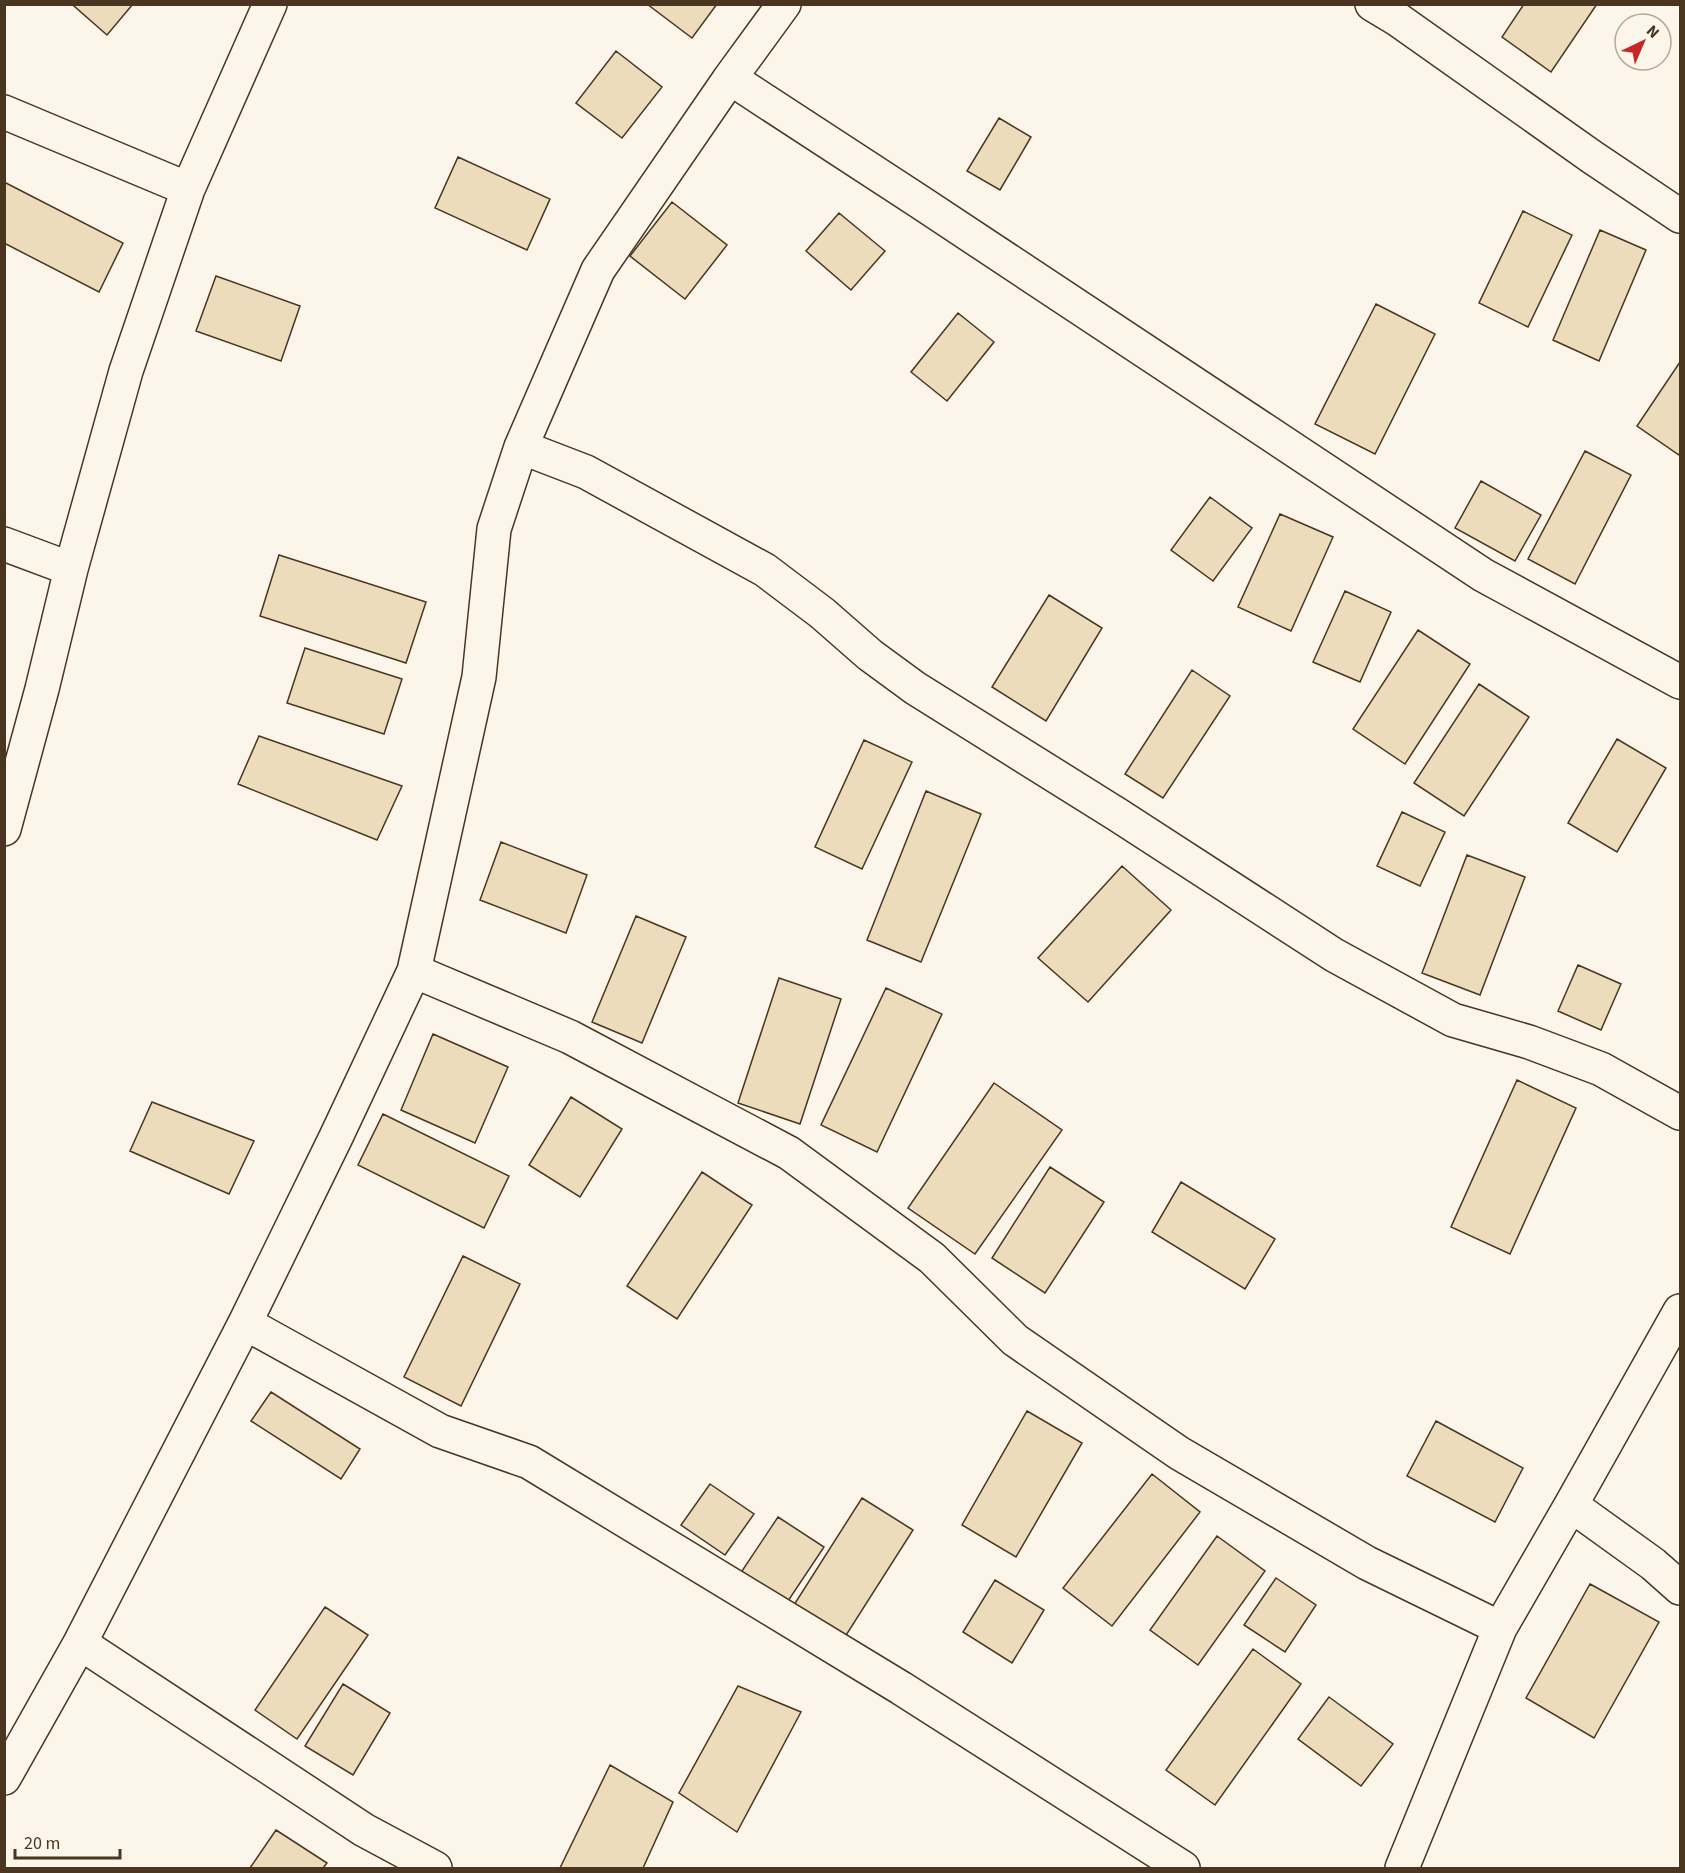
<svg xmlns="http://www.w3.org/2000/svg" width="1685" height="1873" viewBox="0 0 1685 1873" font-family="'Source Sans 3',sans-serif">
<rect width="100%" height="100%" fill="#fbf6e9"/>
<path fill="#ecdcbc" stroke="#4a3520" stroke-width="1.5" d="M75 4H133L107 35 74 6Z
M647 4H717L692 38Z
M1524 4H1597L1551 72 1502 37Z
M616 51 662 87 622 138 576 103Z
M999 118 1031 137 1000 190 967 171Z
M458 157 550 199 527 250 435 208Z
M4 182 123 243 99 292 4 243Z
M672 202 727 245 685 299 630 256Z
M1523 211 1572 235 1528 327 1479 303Z
M839 213 885 251 851 290 806 251Z
M1600 230 1646 250 1599 361 1553 340Z
M216 276 300 306 281 361 196 331Z
M1376 304 1435 334 1375 454 1315 424Z
M958 313 994 342 947 401 911 372Z
M1680 362V452L1679 455 1637 426Z
M1585 451 1631 475 1575 584 1528 559Z
M1481 481 1541 515 1515 561 1455 528Z
M1210 497 1252 528 1213 581 1171 550Z
M1280 514 1333 537 1291 631 1238 607Z
M279 555 426 602 406 663 260 616Z
M1345 591 1391 612 1360 682 1313 662Z
M1049 595 1102 628 1046 721 992 687Z
M1418 630 1470 664 1405 764 1353 729Z
M305 648 402 679 384 734 287 703Z
M1192 670 1230 696 1163 798 1125 774Z
M1479 684 1529 717 1464 816 1414 783Z
M259 736 402 786 377 840 238 784Z
M1617 739 1666 768 1617 852 1568 823Z
M864 740 912 762 862 869 815 847Z
M926 791 981 814 921 962 867 940Z
M1402 812 1445 832 1420 886 1377 866Z
M501 842 587 875 566 933 480 900Z
M1467 855 1525 877 1480 995 1422 973Z
M1122 866 1171 910 1088 1002 1038 958Z
M636 916 686 937 642 1043 592 1022Z
M1578 965 1621 984 1601 1030 1558 1011Z
M779 978 841 999 800 1124 738 1103Z
M886 988 942 1014 877 1152 821 1125Z
M433 1034 508 1067 475 1143 401 1110Z
M1517 1080 1576 1108 1510 1254 1451 1227Z
M994 1083 1062 1130 975 1254 908 1208Z
M571 1097 622 1129 580 1197 529 1165Z
M152 1102 254 1141 229 1194 130 1151Z
M383 1114 509 1176 484 1228 358 1165Z
M1050 1167 1104 1202 1045 1293 992 1258Z
M702 1172 752 1205 677 1319 627 1286Z
M1181 1182 1275 1239 1245 1289 1152 1232Z
M463 1256 520 1284 461 1406 404 1377Z
M271 1392 360 1449 341 1479 251 1421Z
M1027 1411 1082 1443 1016 1557 962 1525Z
M1436 1421 1523 1468 1495 1522 1407 1476Z
M1152 1474 1200 1512 1112 1626 1063 1588Z
M710 1484 754 1514 725 1555 681 1525Z
M862 1498 913 1530 843 1640 792 1608Z
M778 1517 824 1547 786 1604 740 1574Z
M1217 1536 1265 1571 1198 1665 1150 1630Z
M1276 1578 1316 1605 1285 1652 1244 1625Z
M995 1580 1044 1610 1012 1663 963 1632Z
M1590 1584 1659 1622 1594 1738 1526 1698Z
M325 1607 368 1635 297 1739 255 1710Z
M1253 1649 1301 1684 1215 1805 1166 1770Z
M343 1684 390 1713 353 1775 305 1746Z
M738 1686 801 1712 737 1832 679 1793Z
M1329 1697 1393 1744 1361 1786 1298 1739Z
M610 1765 673 1802 643 1868H560Z
M276 1830 327 1863 323 1868H250Z"/>
<g fill="none" stroke-linecap="round" stroke-linejoin="round">
<defs>
<path id="minor" d="M1372 4 1397 19 1592 157 1680 216
M730 78 920 202 1483 575 1680 682
M4 112 188 189
M521 447 586 472 765 570 822 613 870 655 915 688 1118 815 1334 955 1453 1020 1529 1042 1601 1069 1680 1113
M4 544 71 569
M4 829 42 689 71 569 126 371 188 189 270 4
M414 971 570 1037 789 1153 932 1258 1015 1340 1179 1453 1367 1563 1500 1628
M245 1323 440 1431 529 1462 901 1688 1183 1868
M1571 1505 1653 1564 1680 1588
M80 1643 364 1830 435 1868
M4 1778 80 1643 245 1323 336 1137 414 971 479 677 494 529 521 447 598 270 730 78 784 4
M1402 1868 1500 1628 1571 1505 1680 1311"/>
</defs>
<use href="#minor" stroke="#4a3520" stroke-width="36"/>
<use href="#minor" stroke="#fbf6e9" stroke-width="33"/>
</g>
<rect width="1685" height="1873" fill="none" stroke="#4a3520" stroke-width="12"/>
<g transform="translate(1643 42) rotate(44)"><circle r="28" fill="#fbf6e9" stroke="#b4a999" stroke-width="1.5"/>
<path d="M0-4.5L10 22L0 15L-10 22Z" fill="#c62828"/>
<text y="-9" font-size="16" font-weight="bold" text-anchor="middle" fill="#4a3520">N</text>
</g>
<path d="M15 1849v9h105v-9" fill="none" stroke="#4a3520" stroke-width="3"/>
<text x="24" y="1849" font-size="18" fill="#4a3520" stroke="#fbf6e9" stroke-width="4.5" paint-order="stroke">20 m</text>
</svg>
